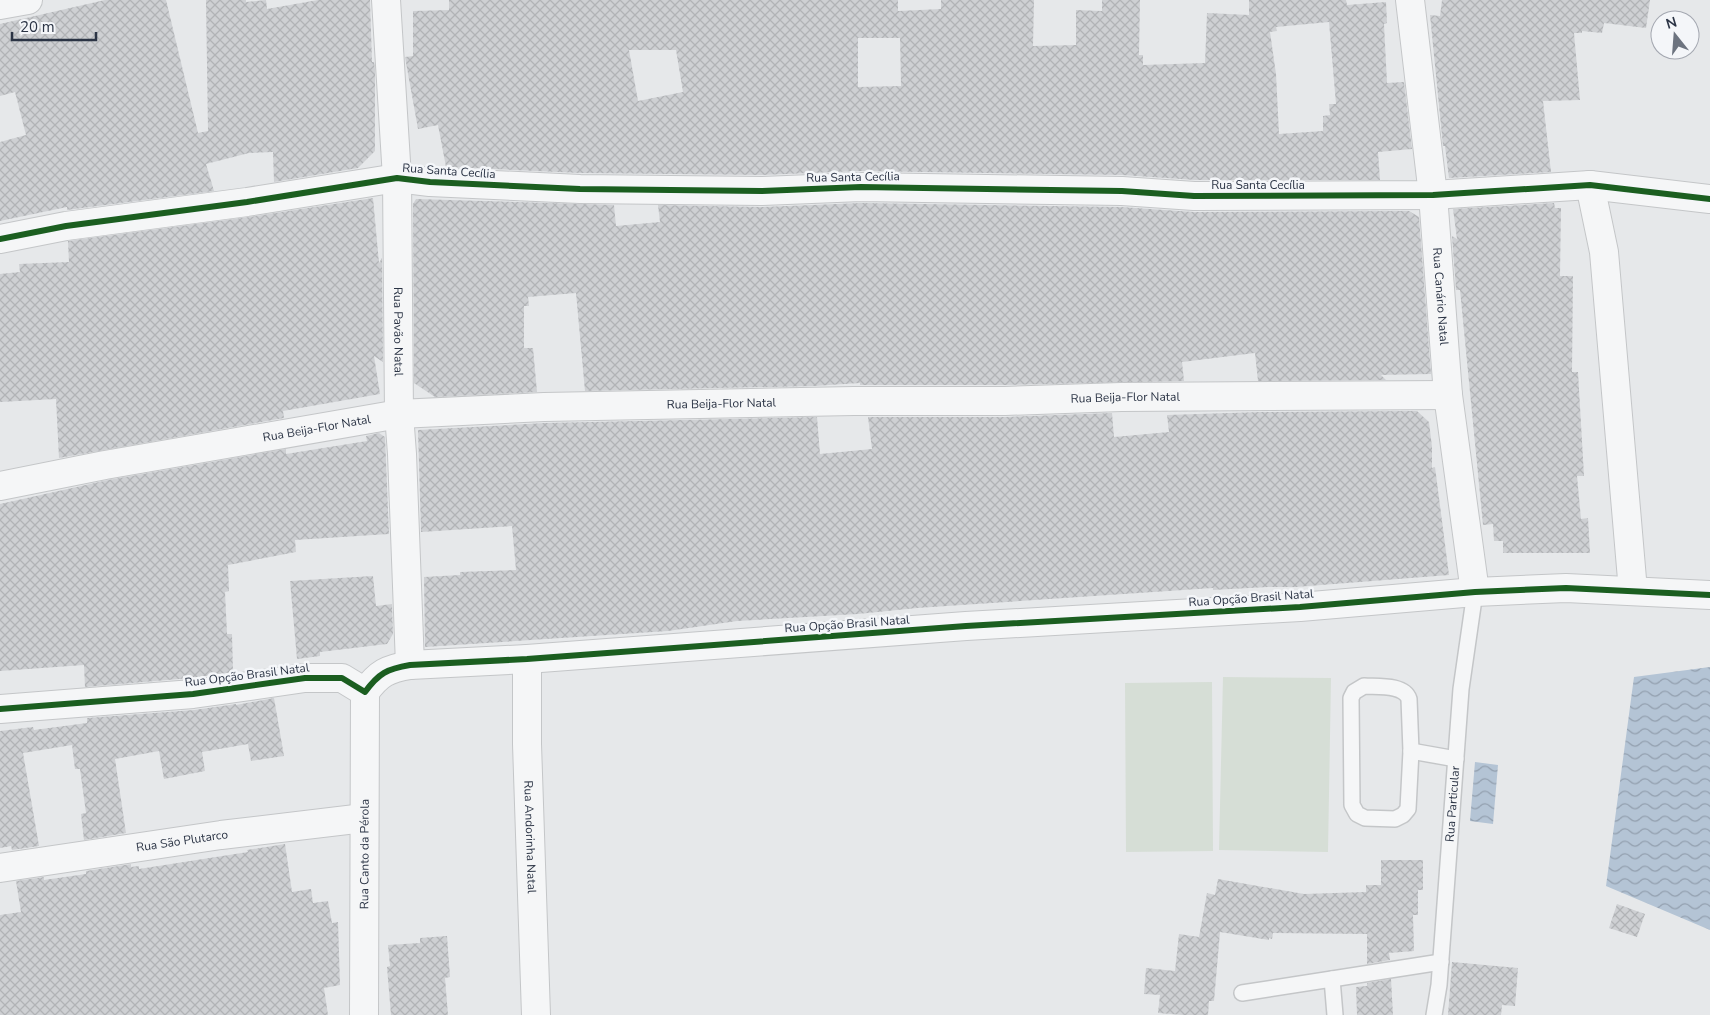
<svg xmlns="http://www.w3.org/2000/svg" width="1710" height="1015" viewBox="0 0 1710 1015" font-family="'Nunito Sans',sans-serif">
<defs>
<pattern id="water-waves" width="16" height="10" patternUnits="userSpaceOnUse" patternTransform="scale(1.25)"><rect width="16" height="10" fill="#b4c4d5"/><path d="M0 5q4-4 8 0t8 0" fill="none" stroke="#93a0af"/></pattern>
<pattern id="building-cross-hatch" width="8" height="8" patternUnits="userSpaceOnUse" patternTransform="scale(1.25)"><rect width="8" height="8" fill="#ced0d3"/><path d="M0 0l8 8M0 8l8-8" fill="none" stroke="#b1b3b6"/></pattern>
</defs>
<rect width="100%" height="100%" fill="#e6e8ea"/>
<path fill="#d6ded6" d="M1223 677 1331 678 1328 852 1219 850Z
M1212 682 1213 851 1126 852 1125 683Z"/>
<path fill="url(#water-waves)" d="M1710 667V930L1606 886 1634 677Z
M1475 762 1498 765 1493 824 1470 821Z"/>
<path fill="url(#building-cross-hatch)" fill-rule="evenodd" d="M105 0H166L198 133 208 131 206 0H246V2L266 0 267 9 318 0H370L372 62H374L375 69V151L358 168 274 182 273 152 249 153 206 164 214 191 67 210V207L0 221V142L26 135 15 92 0 96V24Z
M449 0H898V11L941 9V0H1034L1033 46 1076 45V10L1102 11V0H1140L1139 55H1143V65L1205 63 1207 13 1249 15V0H1346L1347 5 1386 2 1387 23 1384 24 1387 83 1404 82 1412 149 1378 152 1380 180H1195L1122 175 861 171 762 175 580 173 446 167 438 125 418 129 405 57 413 56V11L449 10ZM1329 22 1336 104H1329L1330 115 1323 116V131L1279 134 1276 74 1270 32 1277 31 1276 27ZM858 38H900L901 86 858 87ZM629 50H676L683 92 638 101Z
M1442 0H1650L1646 28 1604 23 1602 33 1582 31V33H1574L1580 100 1543 101 1551 172 1449 178 1445 146H1443L1430 15 1440 16Z
M373 198 379 263 382 258 383 362 374 356 380 394 283 411 284 418 59 458 56 399 0 402V274L20 272 19 264 69 262 68 241 249 217Z
M416 199 614 205 616 226 660 222 658 205 762 207 861 203 1121 207 1194 212 1409 211 1419 217 1431 374 1381 375 1386 380 1258 381 1255 353 1182 362 1184 381 1005 385H860V383L814 386 585 391 576 293 528 297 529 306H524V348H533L537 392 435 397 414 383 413 204Z
M1554 203 1555 208H1561L1560 276H1573L1572 372H1578L1584 476H1577L1581 519 1588 518 1590 553H1503V541H1494L1493 524 1483 525 1460 290H1456L1452 236 1457 239 1453 209Z
M1417 411 1429 422 1432 447V468L1435 467 1449 575 1296 587H1268L1213 590V588L917 608 858 614 737 621 668 631 425 647 424 577 460 575V572L516 570 512 526 421 532 418 430 545 423 817 417 820 454 872 449 868 417H1005L1112 413 1114 437 1169 432 1167 415 1261 412Z
M379 433 385 437 389 534 295 540 296 552 228 565 229 591 225 592 227 634H232L233 672 191 678 85 687 84 665 0 671V504L108 480 286 449V454L367 441 366 436Z
M373 576 376 606 392 604 393 634 387 644 320 652V656L297 659 290 581Z
M274 698 284 756 251 761 248 744 202 752 205 771 164 779 159 751 115 759 126 833 84 840 81 814 86 813 80 769H75L72 745 23 753 39 846 12 850 11 846 0 848V731L33 727 34 730 87 723V718L194 710 236 704V705Z
M285 844 292 892 311 889 313 903 328 901 332 923 338 922 340 985 324 988 328 1015H0V915L21 912 16 881 44 877V880L86 874V871L131 864V867L139 866V869L248 852 247 850Z
M1381 860H1423V890H1418V915H1413L1414 951 1389 953 1390 960 1367 964V934L1273 933 1272 939 1269 938V940L1220 932 1214 1001H1209L1208 1015H1183L1158 1013 1160 995 1144 994 1146 968 1175 971 1179 934 1199 937 1207 893 1215 895 1218 879 1304 894 1366 892V885H1381Z
M1617 904 1645 914 1637 937 1609 928Z
M447 936 450 977 445 978 448 1015H391L387 967 390 966 388 945 420 943V938Z
M1452 962 1518 968 1515 1006 1502 1005 1501 1015H1448Z
M1391 979 1393 1015H1357L1356 987 1367 986V983Z"/>
<g fill="none" stroke-linecap="round" stroke-linejoin="round">
<defs>
<g id="lane">
<path d="M1364 686C1377 687 1404 684 1409 699L1411 751 1408 809 1403 815 1395 819 1365 818 1357 814 1352 805 1351 698 1354 692Z"/>
<path d="M1411 751 1456 759"/>
<path d="M1332 979 1335 1015"/>
<path d="M1242 993 1441 962"/>
<path id="s1" d="M1434 1015 1439 985 1461 689 1475 592"/>
</g>
<g id="street">
<path id="s2" d="M386 0 397 178 399 414 402 454 410 665"/>
<path id="s3" d="M1410 0 1433 195 1448 395 1475 592"/>
<path d="M0 5 28 0"/>
<path d="M1590 185 1604 252 1633 591"/>
<path d="M0 239 66 226 247 202 397 178 430 182 580 189 762 191 861 187 1122 191 1194 196 1433 195 1590 185 1710 199"/>
<path id="s4" d="M0 486 105 465 399 414 544 407 854 401H1005L1121 397 1448 395"/>
<path id="s5" d="M527 659V744L536 1015"/>
<path d="M0 709 193 694 305 678H342L365 692C379 673 387 669 410 665L527 659 966 626 1300 607 1475 592 1566 588 1710 595"/>
<path id="s6" d="M0 868 221 835 364 818"/>
<path id="s7" d="M364 1015 365 692"/>
</g>
</defs>
<use href="#lane" stroke="#c4c6c8" stroke-width="18"/>
<use href="#street" stroke="#c4c6c8" stroke-width="30"/>
<use href="#lane" stroke="#f5f6f7" stroke-width="15"/>
<use href="#street" stroke="#f5f6f7" stroke-width="28"/>
<defs>
<path id="cycleway" d="M0 239 66 226 247 202 397 178 430 182 580 189 762 191 861 187 1122 191 1194 196 1433 195 1590 185 1710 199
M0 709 193 694 305 678H342L365 692C379 673 387 669 410 665L527 659 966 626 1300 607 1475 592 1566 588 1710 595"/>
</defs>
<use href="#cycleway" stroke="#f4f6f9" stroke-width="9"/>
<use href="#cycleway" stroke="#1b5e20" stroke-width="6"/>
</g>
<g text-anchor="middle" stroke-width="5" stroke-linejoin="round" paint-order="stroke">
<g font-size="12" fill="#2b3445" stroke="#f4f6f9">
<text transform="translate(449 171) rotate(4)" y="4">Rua Santa Cecília</text>
<text transform="translate(853 177) rotate(-1)" y="4">Rua Santa Cecília</text>
<text x="1258" y="189">Rua Santa Cecília</text>
<text dy="4" stroke="none"><textPath href="#s3" startOffset="298">Rua Canário Natal</textPath></text>
<text dy="4" stroke="none"><textPath href="#s2" startOffset="332">Rua Pavão Natal</textPath></text>
<text dy="4" stroke="none"><textPath href="#s4" startOffset="1132">Rua Beija-Flor Natal</textPath></text>
<text dy="4" stroke="none"><textPath href="#s4" startOffset="728">Rua Beija-Flor Natal</textPath></text>
<text dy="4" stroke="none"><textPath href="#s4" startOffset="322">Rua Beija-Flor Natal</textPath></text>
<text transform="translate(1251 598) rotate(-4)" y="4">Rua Opção Brasil Natal</text>
<text transform="translate(847 624) rotate(-4)" y="4">Rua Opção Brasil Natal</text>
<text transform="translate(247 675) rotate(-7)" y="4">Rua Opção Brasil Natal</text>
<text dy="4" stroke="none"><textPath href="#s1" startOffset="212">Rua Particular</textPath></text>
<text dy="4" stroke="none"><textPath href="#s5" startOffset="178">Rua Andorinha Natal</textPath></text>
<text dy="4" stroke="none"><textPath href="#s6" startOffset="184">Rua São Plutarco</textPath></text>
<text dy="4" stroke="none"><textPath href="#s7" startOffset="161">Rua Canto da Pérola</textPath></text>
</g>
</g>
<g transform="translate(1675 35) rotate(343)"><circle r="24" fill="#f4f6f9" stroke="#a4a8b1"/>
<path d="M0-4L9 19L0 12L-9 19Z" fill="#6c737f"/>
<text y="-8" font-size="14" font-weight="bold" text-anchor="middle" fill="#2b3445">N</text>
</g>
<path d="M12 32v8h84v-8" fill="none" stroke="#2b3445" stroke-width="2.5"/>
<text x="20" y="32" font-size="15" fill="#2b3445" stroke="#f4f6f9" stroke-width="4" paint-order="stroke">20 m</text>
</svg>
